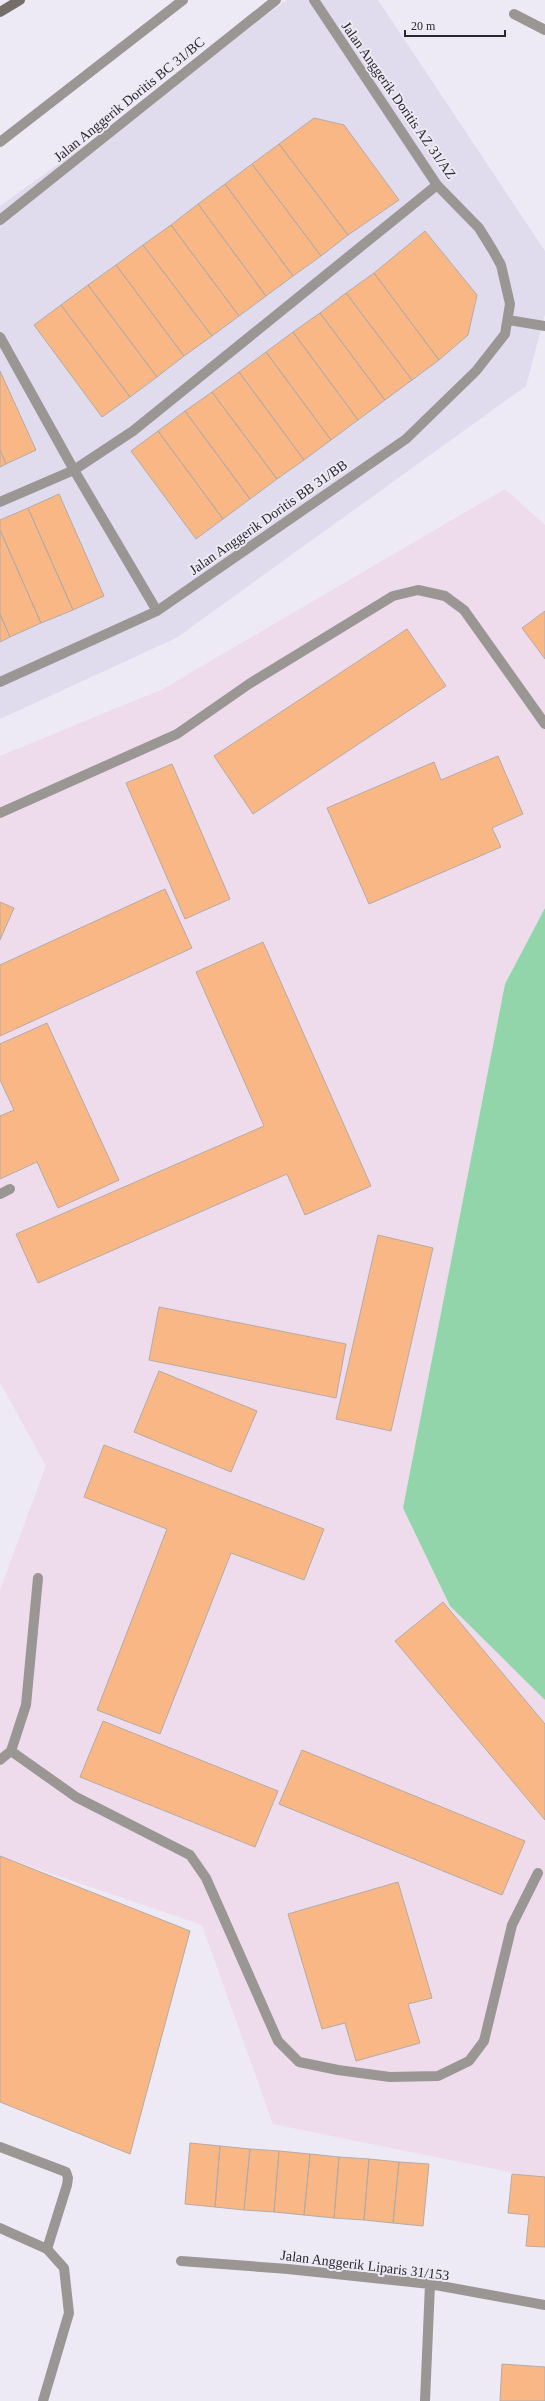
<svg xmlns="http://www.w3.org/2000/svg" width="545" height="2401" viewBox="0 0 545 2401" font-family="Georgia,serif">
<rect width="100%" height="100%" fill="#ede9f5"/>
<path fill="#e0dbed" d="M287 0H378L545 251V314L526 386 176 638 0 719V206Z"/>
<path fill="#eedbeb" d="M505 489 545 525V908L505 984 403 1508 450 1606 545 1700V2179L273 2124 202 1925 0 1856V1590L46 1466 0 1382V756L163 689Z"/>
<path fill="#92d5ab" d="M545 908V1700L450 1606 403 1508 505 984Z"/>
<path fill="#f9b786" stroke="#b5aba4" d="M314 118 344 125 399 200 348 235 279 144Z
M279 144 348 235 321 256 252 164Z
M252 164 321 256 293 276 225 184Z
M225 184 293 276 266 296 198 204Z
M198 204 266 296 239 316 171 225Z
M171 225 239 316 212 336 143 245Z
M425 231 477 295 468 335 439 360 374 273Z
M143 245 212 336 184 356 116 265Z
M116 265 184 356 157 377 88 285Z
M374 273 439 360 412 380 346 293Z
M88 285 157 377 130 397 61 305Z
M346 293 412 380 385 400 320 313Z
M61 305 130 397 102 417 34 325Z
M320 313 385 400 358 420 293 332Z
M293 332 358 420 331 440 266 352Z
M266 352 331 440 304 460 239 372Z
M0 371 36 450 6 464 0 450Z
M239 372 304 460 277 479 212 392Z
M212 392 277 479 250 499 185 411Z
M185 411 250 499 223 519 158 431Z
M158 431 223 519 196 539 131 451Z
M0 450 6 464 0 467Z
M59 494 104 596 73 610 28 508Z
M28 508 73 610 41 623 0 530V520Z
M0 530 41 623 10 637 0 614Z
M545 611V659L522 628Z
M0 614 10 637 0 642Z
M407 629 446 686 253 814 214 756Z
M498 756 523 814 492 828 501 847 369 904 327 808 434 762 441 780Z
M172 764 230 899 185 919 126 783Z
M165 889 192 948 0 1036V965Z
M0 902 14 908 0 940Z
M263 942 371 1186 305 1215 287 1174 38 1283 16 1234 264 1126 196 972Z
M47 1023 119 1180 58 1208 37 1162 0 1179V1116L14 1110 0 1080V1044Z
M378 1235 433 1248 391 1431 336 1419Z
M159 1307 346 1344 336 1398 149 1360Z
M159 1371 257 1411 231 1472 134 1432Z
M104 1445 324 1529 304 1580 231 1553 160 1734 97 1710 167 1529 84 1497Z
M443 1602 545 1724V1820L395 1641Z
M103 1721 278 1791 255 1847 80 1777Z
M302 1750 525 1841 502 1895 279 1804Z
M0 1856 190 1931 130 2154 0 2102Z
M398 1882 432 1998 408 2004 420 2043 356 2061 345 2023 322 2029 288 1914Z
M190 2143 220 2146 215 2207 185 2204Z
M220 2146 250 2149 244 2210 215 2207Z
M250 2149 279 2151 274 2212 244 2210Z
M279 2151 310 2154 304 2215 274 2212Z
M310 2154 339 2157 334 2218 304 2215Z
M339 2157 369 2159 364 2220 334 2218Z
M369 2159 399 2162 393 2223 364 2220Z
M399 2162 429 2164 423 2226 393 2223Z
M512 2174 545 2177V2247L526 2246 529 2215 508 2213Z
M502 2364 545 2367V2401H500Z"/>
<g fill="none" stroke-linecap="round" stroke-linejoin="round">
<path stroke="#9a9693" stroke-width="10" d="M0 142 183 0
M0 220 276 0
M508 320 545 326
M0 337 74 470 157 611
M0 502 74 470 133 431 437 185
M0 682 157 611 406 439 476 371 505 334 510 304 501 265 492 249 479 228 437 185 314 0
M0 813 177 734 249 684 393 596 418 590 445 596 464 610 545 724
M0 1194 10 1189
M11 1751 76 1797 190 1855 206 1878 278 2041 299 2062 338 2070 390 2077 438 2076 469 2061 484 2041 512 1925 538 1873
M0 1760 11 1751 26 1705 38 1578
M0 2147 66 2172 68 2178 67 2185 47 2249"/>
<path stroke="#9a9693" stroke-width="10" d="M514 14 545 30
M0 2228 47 2249 64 2268 69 2313 43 2401
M181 2261 288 2269 430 2284 545 2305
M425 2401 430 2284"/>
<path stroke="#746d69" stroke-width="10" d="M0 12 20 0"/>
</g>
<g text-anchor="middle" stroke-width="4" stroke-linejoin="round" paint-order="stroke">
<g font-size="14" fill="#28272b" stroke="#ede9f5">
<text transform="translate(129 99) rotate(-39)" y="5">Jalan Anggerik Doritis BC 31/BC</text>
<text transform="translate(399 100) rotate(55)" y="5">Jalan Anggerik Doritis AZ 31/AZ</text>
<text transform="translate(268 517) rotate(-35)" y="5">Jalan Anggerik Doritis BB 31/BB</text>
<text transform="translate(365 2265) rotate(7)" y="5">Jalan Anggerik Liparis 31/153</text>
</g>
</g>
<path d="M405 30v6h100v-6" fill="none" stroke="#28272b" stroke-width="2"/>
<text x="411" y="30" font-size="12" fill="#28272b" stroke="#ede9f5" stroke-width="3" paint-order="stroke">20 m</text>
</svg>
